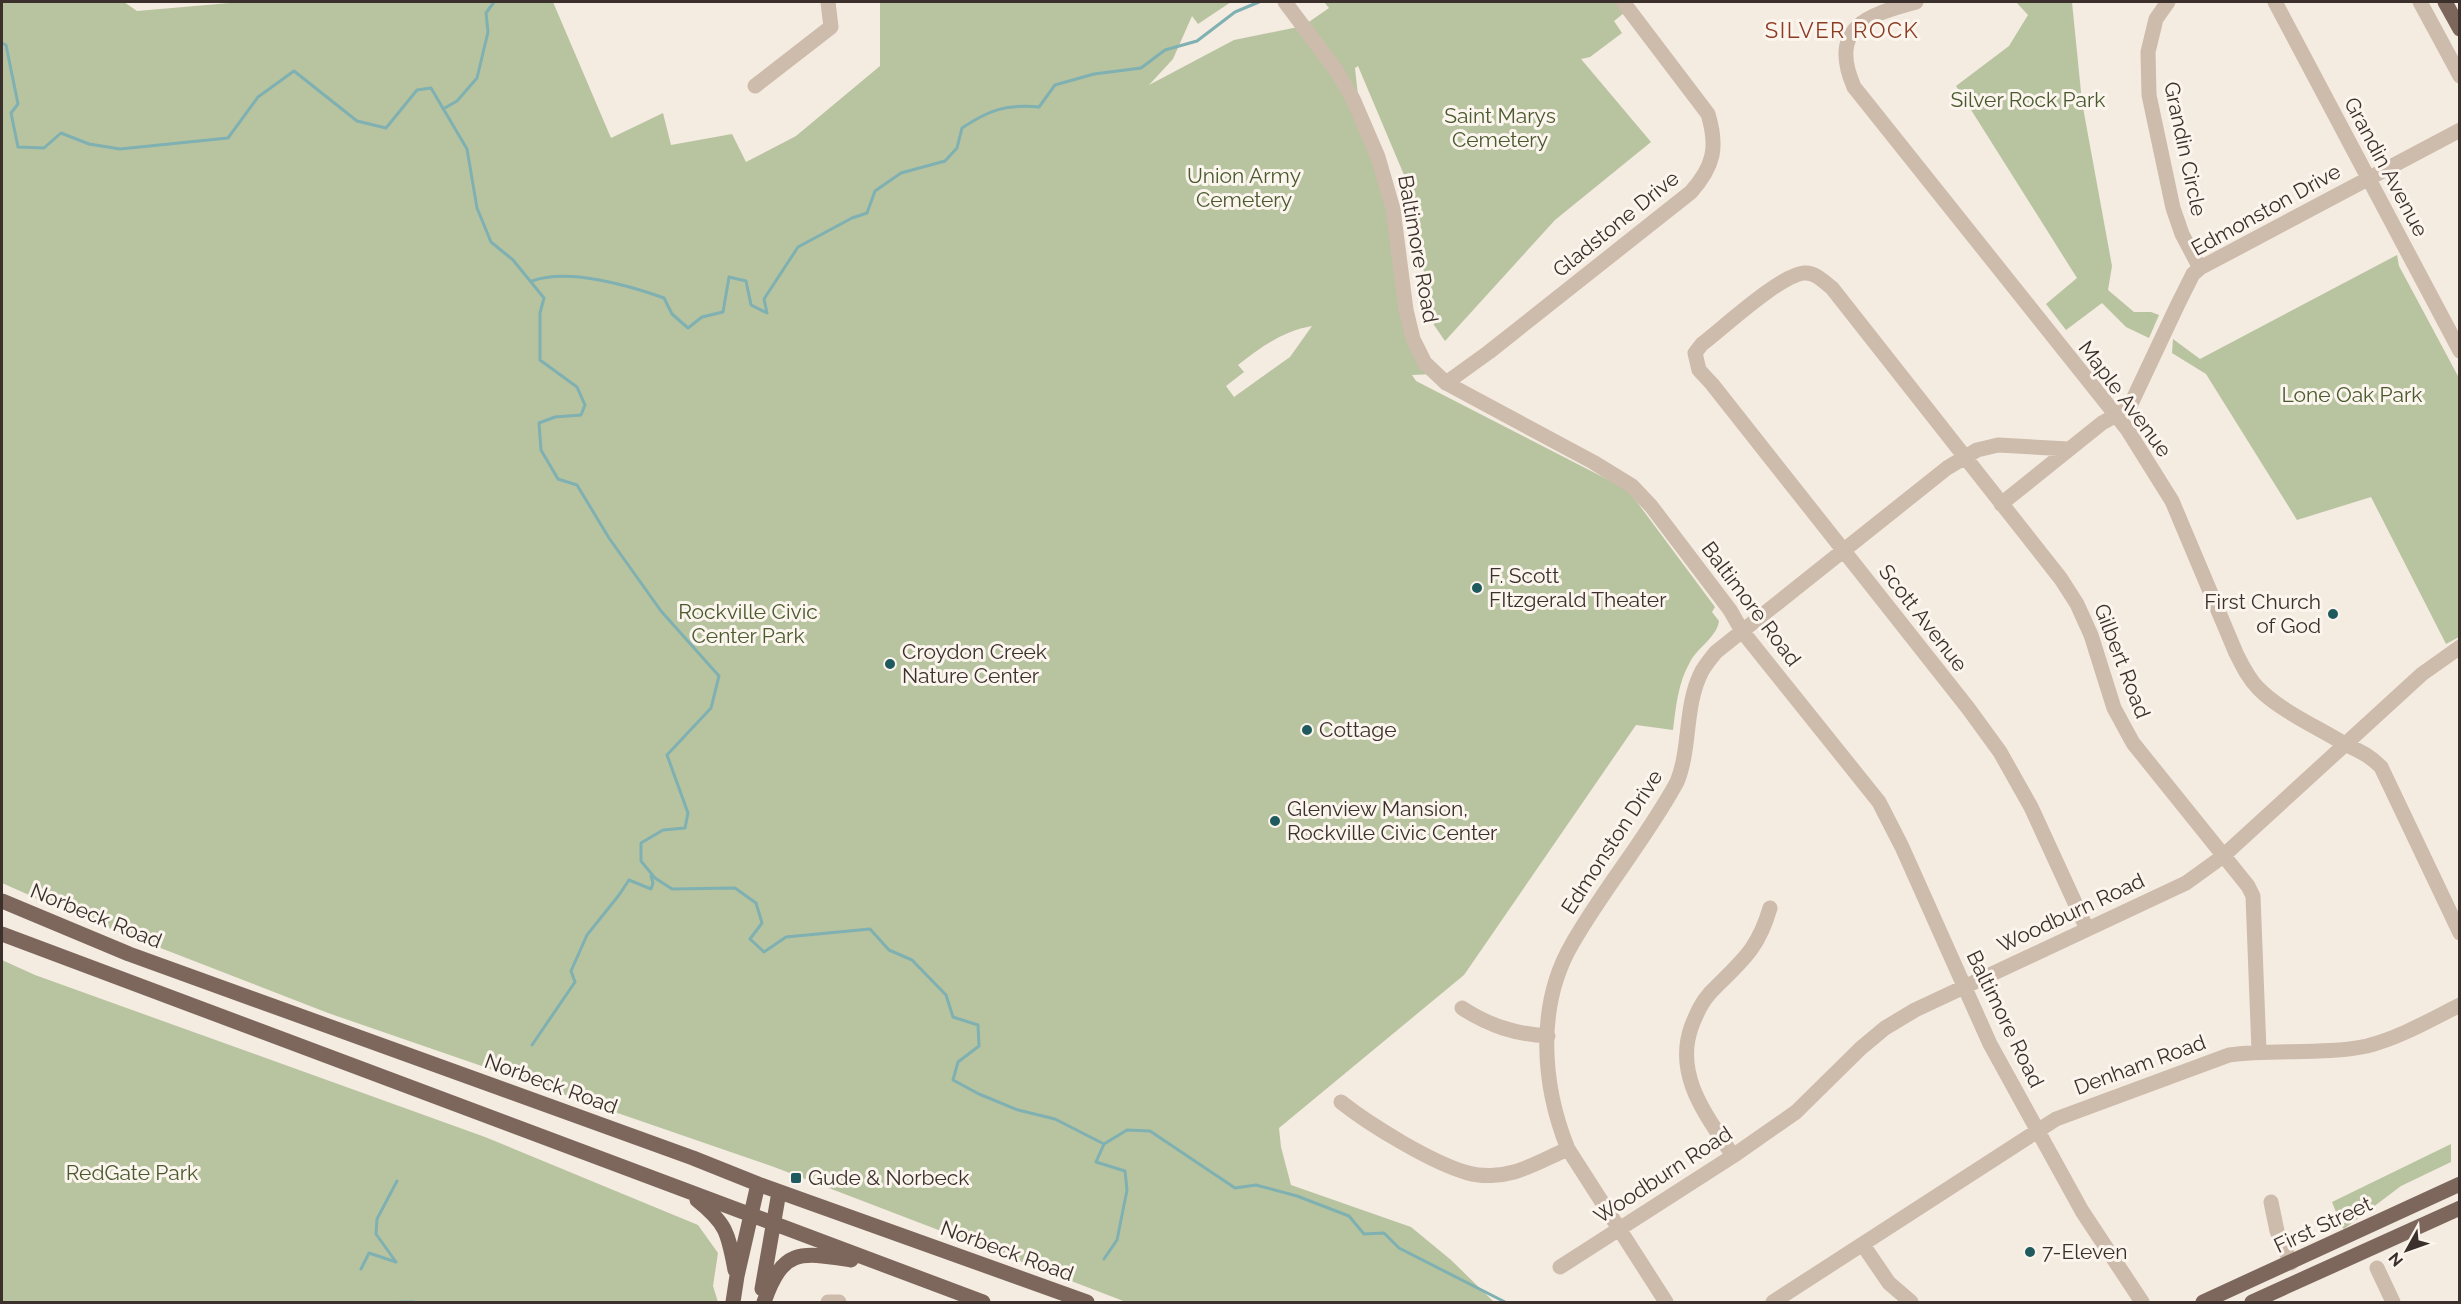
<svg xmlns="http://www.w3.org/2000/svg" width="2461" height="1304" viewBox="0 0 2461 1304" font-family="Raleway,sans-serif">
<rect width="100%" height="100%" fill="#f4ebe1"/>
<path fill="#b8c4a0" fill-rule="evenodd" d="M2 2H124L137 11 241 2H553L611 138 663 113 671 145 732 134 746 162 796 136 880 66V2H1231L1198 24 1192 16 1173 59 1149 85 1234 40 1303 26 1329 8 1324 2H1623L1629 9 1614 21 1622 33 1590 57 1581 59 1651 142 1555 220 1445 341 1434 325 1407 182 1358 66 1355 68 1360 114 1378 157 1406 310 1435 374 1412 375 1416 381 1628 490 1715 607 1712 612 1719 621C1717 637 1698 647 1690 662 1678 683 1676 706 1673 730L1636 725 1464 975 1279 1128 1281 1147 1291 1185 1411 1227 1451 1260 1494 1302H1126L774 1167 328 1013 65 911 2 883ZM1312 326 1290 357 1234 397 1226 386 1244 372 1238 365C1261 347 1283 331 1312 326Z
M2016 2H2072L2082 102 2112 266 2108 290 2134 312H2151L2159 315 2149 338 2126 327 2102 303 2066 330 2046 304 2077 278 1956 86 2009 46 2028 15Z
M2397 255 2399 266 2459 378V637L2446 644 2371 497 2297 520 2206 374 2172 353 2173 339 2200 359Z
M2 960 35 975 485 1137 698 1225 718 1253 713 1286 718 1302H2Z
M2451 1144V1162L2401 1186 2344 1229 2342 1227 2332 1202Z"/>
<g fill="none" stroke-linecap="round" stroke-linejoin="round">
<path stroke="#7fb0b2" stroke-width="3" d="M2 43 6 45 18 104 11 113 18 147 44 148 61 133 89 144 120 149 228 138 258 97 294 71 357 121 386 128 417 90 431 88 467 149 477 208 491 242 513 260 544 298 540 313V360L577 387 585 405 581 415 555 417 539 423 541 450 558 479 577 485 609 538 661 611 719 676 711 708 667 755 688 813 685 828 663 830 641 843V861L655 878 672 889 735 888 756 903 762 923 750 939 764 952 786 937 870 929 889 950 912 960 946 995 953 1017 978 1025 979 1046 958 1062 953 1080 979 1094 1018 1110 1055 1119 1104 1144 1127 1130 1150 1131 1235 1188 1256 1185 1297 1196 1349 1216 1364 1234 1384 1233 1399 1248 1505 1302
M443 109 457 101 477 78 488 32 486 13 494 2
M532 281C568 268 628 285 664 298L672 314 688 328 702 317 723 312 729 277 746 281 751 305 767 313 764 299 798 247 852 218 867 213 875 191 901 173 945 161 957 148 962 128C989 110 1006 104 1039 107L1055 85 1094 74 1141 68 1165 50 1197 41 1235 12 1259 2
M532 1045 575 982 571 971 587 935 619 895 629 880 651 889 653 883 651 876
M1104 1144 1096 1162 1125 1171 1127 1190 1117 1240 1104 1259
M361 1269 369 1253 396 1262 376 1234 377 1219 397 1181
M400 1302H414"/>
<path stroke="#cdbbac" stroke-width="15" d="M1285 2 1336 70 1353 99 1378 157 1393 209 1406 310 1413 339 1425 363 1446 383 1593 462 1632 486 1651 506 1730 610 1742 631 1879 802 1902 847 1990 1044 2082 1211 2142 1302
M1916 2C1868 15 1828 27 1854 87L2127 429 2172 501 2236 653C2242 665 2248 678 2258 688 2279 710 2317 727 2343 743 2359 751 2368 754 2381 767L2460 933
M2168 2 2156 19 2148 52 2149 95 2173 208 2182 234 2200 268
M2275 2 2460 351
M2420 2 2460 76
M755 86 831 27 828 2
M1446 383 1489 352 1691 192C1714 166 1718 147 1708 114L1623 2
M2001 504 2102 423 2129 408 2178 304 2193 274 2200 268 2460 130
M2087 929 2031 807 2000 752 1968 708 1712 384 1699 370 1695 353 1702 344C1723 328 1780 275 1804 273 1815 272 1823 281 1832 288L2061 579 2077 604 2091 635 2114 708 2133 743 2248 886 2253 896 2259 1051
M1462 1008C1490 1026 1515 1034 1548 1036
M1341 1102C1370 1125 1432 1163 1468 1173 1482 1177 1500 1176 1514 1172 1532 1167 1551 1156 1568 1149
M1733 1156C1707 1116 1673 1075 1692 1025 1697 1013 1701 1003 1710 993 1741 961 1757 952 1770 908
M2271 1202 2277 1231 2291 1263
M1863 1245 1889 1283 1911 1302
M1560 1267 1733 1156 1796 1112 1861 1048 1885 1028 1915 1010 2186 883 2222 857 2422 674 2460 647
M2377 1268 2393 1302
M828 1302H839
M1666 1302 1568 1149C1542 1085 1536 1006 1572 944 1604 888 1646 839 1677 782 1691 748 1684 705 1702 671 1706 664 1711 658 1716 652L1947 468 1977 450 1998 445 2068 449
M1773 1302 2056 1119 2229 1055C2274 1049 2325 1055 2367 1046 2399 1038 2430 1020 2460 1005"/>
<path stroke="#7d675c" stroke-width="15" d="M2445 2 2460 29
M2 901 129 954 693 1158 758 1184 1087 1302
M2 934 983 1302
M697 1200C727 1224 728 1233 735 1270
M762 1289 779 1192
M733 1302 737 1276 758 1184
M764 1302C783 1248 800 1252 851 1260
M2203 1302 2460 1184
M2252 1302 2460 1208"/>
</g>
<g fill="#1f5a5e" stroke="#fbf5ee" stroke-width="2">
<circle cx="1477" cy="588" r="6"/>
<circle cx="2333" cy="614" r="6"/>
<circle cx="890" cy="664" r="6"/>
<circle cx="1307" cy="730" r="6"/>
<circle cx="1275" cy="821" r="6"/>
<rect x="790" y="1172" width="12" height="12" rx="3"/>
<circle cx="2030" cy="1252" r="6"/>
</g>
<g text-anchor="middle" stroke-width="6" stroke-linejoin="round" paint-order="stroke">
<g font-size="21" fill="#4a5a2e" stroke="#fbf5ee">
<text x="2028" y="107">Silver Rock Park</text>
<text x="1500" y="123">Saint Marys<tspan x="1500" dy="24">Cemetery</tspan></text>
<text x="1244" y="183">Union Army<tspan x="1244" dy="24">Cemetery</tspan></text>
<text x="2352" y="402">Lone Oak Park</text>
<text x="748" y="619">Rockville Civic<tspan x="748" dy="24">Center Park</tspan></text>
<text x="132" y="1180">RedGate Park</text>
</g>
<g font-size="21" fill="#3b302b" stroke="#fbf5ee">
<text transform="translate(2185 149) rotate(78)" y="7">Grandin Circle</text>
<text transform="translate(2386 167) rotate(62)" y="7">Grandin Avenue</text>
<text transform="translate(2266 210) rotate(-29)" y="7">Edmonston Drive</text>
<text transform="translate(1616 224) rotate(-39)" y="7">Gladstone Drive</text>
<text transform="translate(1418 249) rotate(80)" y="7">Baltimore Road</text>
<text transform="translate(2125 399) rotate(53)" y="7">Maple Avenue</text>
<text transform="translate(1751 604) rotate(53)" y="7">Baltimore Road</text>
<text transform="translate(1923 618) rotate(52)" y="7">Scott Avenue</text>
<text transform="translate(2122 661) rotate(69)" y="7">Gilbert Road</text>
<text transform="translate(1612 842) rotate(-57)" y="7">Edmonston Drive</text>
<text transform="translate(2071 913) rotate(-25)" y="7">Woodburn Road</text>
<text transform="translate(96 916) rotate(22)" y="7">Norbeck Road</text>
<text transform="translate(2005 1019) rotate(64)" y="7">Baltimore Road</text>
<text transform="translate(2140 1065) rotate(-20)" y="7">Denham Road</text>
<text transform="translate(551 1084) rotate(20)" y="7">Norbeck Road</text>
<text transform="translate(1663 1175) rotate(-33)" y="7">Woodburn Road</text>
<text transform="translate(2323 1225) rotate(-25)" y="7">First Street</text>
<text transform="translate(1007 1251) rotate(20)" y="7">Norbeck Road</text>
</g>
<g font-size="21" fill="#3b302b" stroke="#fbf5ee" text-anchor="start">
<text x="1489" y="583">F. Scott<tspan x="1489" dy="24">FItzgerald Theater</tspan></text>
<text x="2321" y="609" text-anchor="end">First Church<tspan x="2321" dy="24">of God</tspan></text>
<text x="902" y="659">Croydon Creek<tspan x="902" dy="24">Nature Center</tspan></text>
<text x="1319" y="737">Cottage</text>
<text x="1287" y="816">Glenview Mansion,<tspan x="1287" dy="24">Rockville Civic Center</tspan></text>
<text x="808" y="1185">Gude &amp; Norbeck</text>
<text x="2042" y="1259">7-Eleven</text>
</g>
<g font-size="22" letter-spacing="1.5" fill="#8c3b22" stroke="#fbf5ee">
<text x="1842" y="38">SILVER ROCK</text>
</g>
</g>
<rect width="2461" height="1304" fill="none" stroke="#3b302b" stroke-width="6"/>
<g transform="translate(2407 1250) rotate(230)" stroke="#fbf5ee" stroke-width="4.5" paint-order="stroke">
<path d="M0-4.5L10 22L0 15L-10 22Z" fill="#3b302b"/>
<text y="-9" font-size="16" font-weight="bold" text-anchor="middle" fill="#3b302b">N</text>
</g>
</svg>
